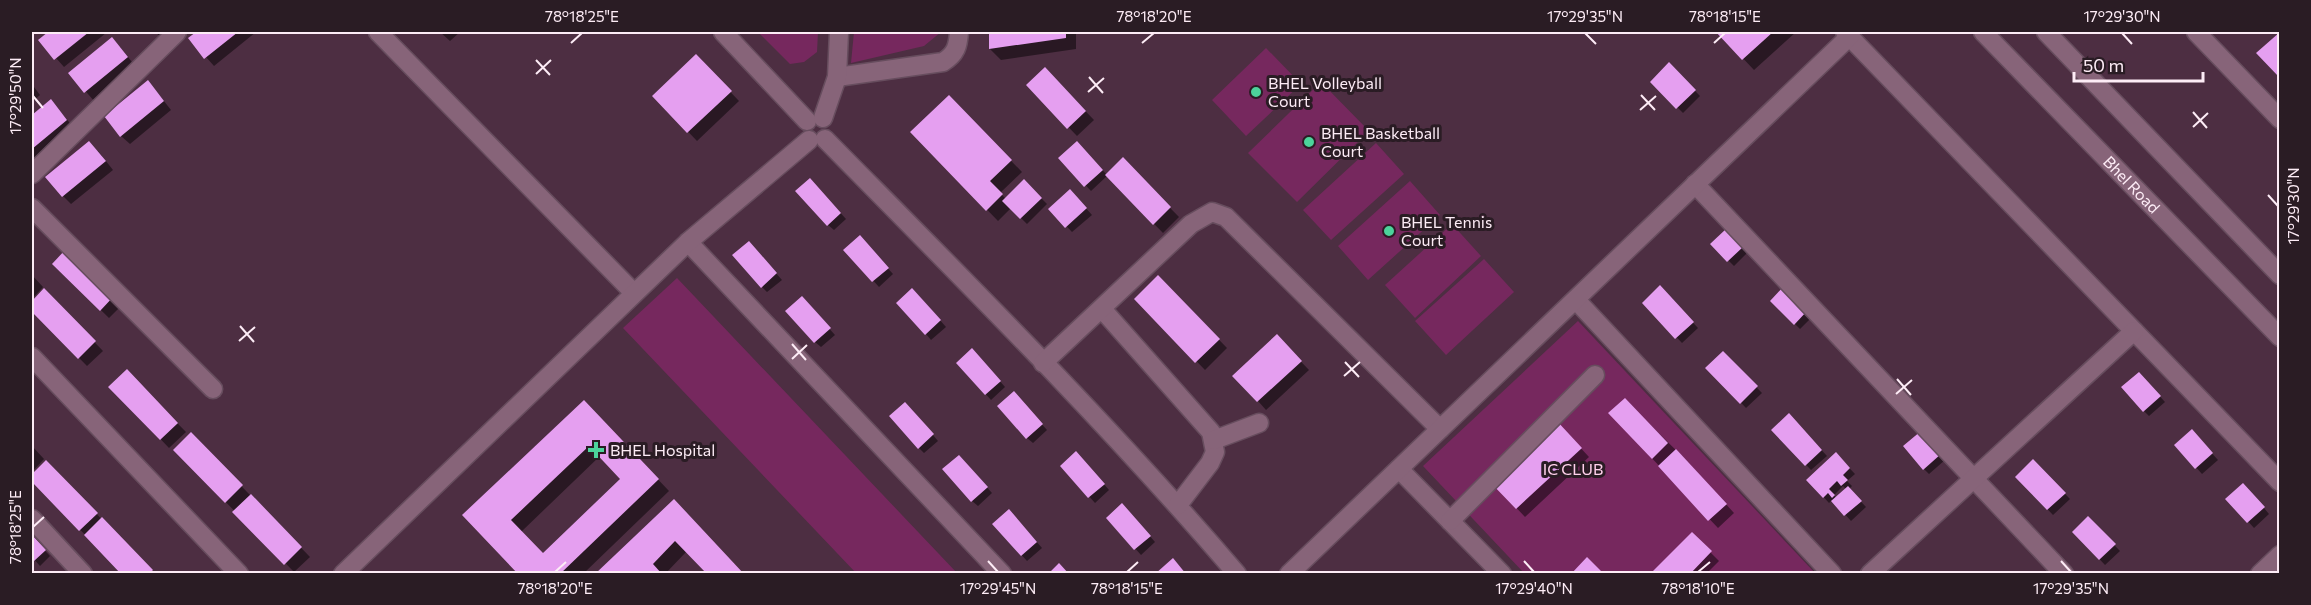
<svg xmlns="http://www.w3.org/2000/svg" width="2311" height="605" viewBox="0 0 2311 605" font-family="Commissioner,sans-serif">
<rect width="100%" height="100%" fill="#4d2e42"/>
<path fill="#76285e" d="M758 32H818L817 52 804 62 790 64Z
M854 32H941L924 46 851 63Z
M1266 48 1301 84 1246 136 1212 100Z
M1321 82 1369 131 1297 202 1248 153Z
M1376 143 1404 174 1331 240 1303 210Z
M1410 181 1440 215 1368 280 1338 246Z
M1452 224 1481 256 1415 318 1385 285Z
M1484 259 1514 292 1446 355 1415 321Z
M677 278 957 573H856L623 328Z
M1578 321 1815 573H1524L1423 466Z"/>
<path fill="#0007" fill-rule="evenodd" d="M50 32H104L106 33 64 67 40 40Z
M155 32H172L163 39Z
M198 32H256L214 66 190 39Z
M440 32H460L450 41Z
M990 32H1076V49L1001 60 990 49Z
M1718 32H1796L1754 70Z
M120 47 136 67 94 101 70 73Z
M696 56 739 101 697 141 654 96Z
M1669 64 1700 96 1683 113 1652 82Z
M1045 69 1094 120 1077 136 1028 85Z
M34 87 40 95 32 102V89Z
M156 91 171 110 130 144 121 136Z
M949 97 1022 172 1000 193 1006 199 1024 181 1047 204 1027 224 1011 208 998 221 912 132Z
M51 101 75 129 33 163 32 117Z
M1077 143 1107 175 1123 160 1179 217 1163 233 1107 176 1091 191 1060 158Z
M98 151 113 170 71 204 63 196Z
M815 185 846 219 834 230 828 225Z
M1075 196 1092 215 1072 232 1050 209Z
M1726 231 1747 253 1734 266 1712 244Z
M865 243 893 274 879 287 846 250Z
M754 248 782 280 767 292 762 287Z
M54 264 122 305 109 318Z
M32 275 43 287 32 299Z
M1158 277 1227 348 1205 370 1136 299Z
M1660 288 1698 328 1682 343 1644 303Z
M1783 289 1812 317 1800 329 1772 301Z
M44 290 103 351 87 366 32 310V303Z
M918 295 946 327 931 340 926 334Z
M807 304 835 335 821 347 815 342Z
M1285 345 1309 370 1266 410 1258 401Z
M1723 353 1762 393 1746 408 1708 368Z
M978 356 1005 387 991 400 958 363Z
M127 372 186 432 169 448 111 387Z
M2144 379 2165 402 2149 416 2144 411Z
M1019 399 1047 430 1033 443 1027 438Z
M1625 400 1685 459 1734 513 1718 528 1610 414Z
M911 409 938 441 924 453 919 448Z
M595 413 669 491 583 574H520L465 515ZM600 456 622 479 543 555 521 532Z
M1789 415 1827 456 1811 470 1773 430Z
M1564 430 1589 457 1525 517 1492 482Z
M1921 433 1945 460 1929 474 1924 469Z
M191 434 310 557 294 572 175 450Z
M2197 437 2218 460 2202 474 2176 445Z
M32 446 44 459 32 472Z
M1836 454 1855 474 1847 481 1852 486 1849 489 1866 507 1851 521 1832 500 1829 503 1808 480ZM1843 486 1846 489 1836 498 1834 495Z
M1082 459 1109 490 1095 503 1062 466Z
M2033 461 2070 499 2053 515 2017 477Z
M46 462 155 574H123L32 480V476Z
M964 462 992 493 978 506 972 501Z
M2249 490 2269 514 2254 528 2228 499Z
M674 501 687 551 665 574H597Z
M1128 511 1155 542 1141 555 1108 518Z
M1014 516 1042 548 1027 561 994 524Z
M2088 518 2120 551 2105 565 2074 532Z
M1692 534 1719 561 1706 574H1652Z
M32 537 50 556 40 566 32 557Z"/>
<path fill="#e59ff0" fill-rule="evenodd" d="M48 32H89L54 60 38 40Z
M196 32H238L204 59 188 38Z
M989 32H1066V38L989 49Z
M1716 32H1773L1742 60Z
M2280 32V75L2278 76 2256 53Z
M112 37 128 57 84 93 68 73Z
M696 54 732 91 687 133 652 96Z
M1669 62 1696 90 1676 109 1650 82Z
M1045 67 1086 111 1067 129 1026 85Z
M148 80 164 101 120 137 104 116Z
M949 95 1012 160 990 181 1003 194 986 211 910 132Z
M51 99 67 120 32 149V115Z
M89 141 106 161 62 197 45 177Z
M1077 141 1103 170 1084 187 1058 158Z
M1123 157 1171 207 1153 225 1105 175Z
M810 178 841 213 827 226 795 191Z
M1024 179 1042 198 1020 219 1002 201Z
M1070 189 1087 208 1065 228 1048 209Z
M1726 229 1743 247 1727 262 1710 244Z
M860 235 889 268 872 282 843 250Z
M749 241 777 273 761 288 732 255Z
M66 249 114 296 100 311 52 264Z
M1158 275 1220 339 1195 363 1134 299Z
M1660 285 1694 322 1675 339 1642 303Z
M1783 287 1807 311 1794 325 1770 301Z
M44 288 96 341 78 359 32 312V301Z
M912 288 941 320 925 335 896 303Z
M802 296 831 328 814 343 785 311Z
M1277 334 1302 361 1257 402 1232 376Z
M972 348 1001 381 985 395 956 363Z
M1723 351 1758 386 1740 404 1705 368Z
M127 369 178 423 160 440 108 387Z
M2139 372 2161 396 2143 412 2121 387Z
M1014 391 1043 424 1026 439 997 406Z
M1625 398 1668 443 1652 459 1608 413Z
M584 400 659 479 560 574H518L462 515ZM589 446 620 479 543 553 511 520Z
M905 402 934 434 918 449 889 416Z
M1789 413 1822 450 1805 466 1771 430Z
M1556 420 1582 448 1516 509 1490 482Z
M2192 429 2213 453 2195 469 2174 445Z
M1921 431 1941 454 1923 470 1903 446Z
M191 432 243 485 225 503 173 450Z
M1676 449 1727 504 1708 521 1658 466Z
M1076 451 1105 484 1088 498 1060 466Z
M1836 452 1850 468 1843 475 1848 480 1841 486 1837 481 1829 489 1835 495 1832 498 1828 493 1823 498 1806 480Z
M959 455 988 487 971 502 942 469Z
M2033 459 2066 493 2047 510 2015 477Z
M46 460 98 513 79 531 32 482V474Z
M2243 483 2265 507 2247 523 2225 499Z
M1848 486 1862 501 1844 516 1831 501Z
M251 494 302 547 284 565 232 512Z
M674 499 744 574H707L675 541 653 564 662 574H595Z
M1122 503 1151 536 1134 550 1106 518Z
M1009 509 1037 542 1021 556 992 524Z
M2088 516 2116 544 2099 560 2072 532Z
M102 517 153 570 149 574H121L84 535Z
M1692 532 1712 551 1690 574H1650Z
M32 535 46 550 34 561 32 559Z
M1587 557 1604 574H1571Z
M1173 558 1186 574H1155Z
M1059 563 1069 574H1048Z"/>
<g fill="none" stroke-linecap="round" stroke-linejoin="round">
<defs>
<g id="minor">
<path d="M378 32 634 293"/>
<path d="M723 32 807 121"/>
<path d="M1845 32 2280 482"/>
<path id="s1" d="M1983 32 2280 337"/>
<path d="M2046 32 2280 275"/>
<path d="M2196 32 2280 119"/>
<path d="M837 77 943 62C956 54 958 46 959 32"/>
<path d="M823 118 837 77 839 32"/>
<path d="M825 139C965 281 1107 422 1237 574"/>
<path d="M32 174 177 32"/>
<path d="M1695 184 2064 574"/>
<path d="M32 208 213 389"/>
<path d="M688 242 1002 574"/>
<path d="M1576 300 1832 574"/>
<path d="M1102 309 1211 432 1215 452 1210 463 1178 505"/>
<path d="M32 357 239 574"/>
<path d="M1043 363 1191 224 1212 212 1226 217 1440 429"/>
<path d="M1214 440 1259 423"/>
<path d="M1399 469 1502 574"/>
<path d="M32 519 83 574"/>
<path d="M1450 521 1595 375"/>
<path d="M343 574 688 242 809 140"/>
<path d="M1289 574 1850 36V32"/>
<path d="M1870 574 2134 331"/>
<path d="M2260 574 2280 555"/>
</g>
</defs>
<use href="#minor" stroke="#674d5e" stroke-width="21"/>
<use href="#minor" stroke="#876479" stroke-width="18"/>
</g>
<path fill="none" stroke="#fdecf6" stroke-width="2" d="M1585 33 1596 44M2122 33 2132 44M571 43 582 33M1142 43 1154 33M1714 43 1725 33M536 60 550 75M536 74 551 60M1089 77 1103 93M1088 92 1104 78M1641 95 1655 110M33 96 43 108M1640 110 1656 96M2193 112 2207 128M2193 127 2208 113M2268 195 2278 206M240 326 254 342M239 341 255 327M792 344 806 360M792 359 807 345M1345 362 1359 377M1344 376 1360 362M1897 379 1911 395M1896 394 1912 380M33 527 44 517M988 561 998 572M1524 561 1534 572M2061 561 2071 572M555 572 566 562M1127 572 1138 562M1698 572 1710 562"/>
<g fill="#4cd39b" stroke="#2a1c24" stroke-width="2">
<circle cx="1256" cy="92" r="6"/>
<circle cx="1309" cy="142" r="6"/>
<circle cx="1389" cy="231" r="6"/>
<path d="M593 441h6v6h6v6h-6v6h-6v-6h-6v-6h6z"/>
</g>
<g text-anchor="middle" stroke-width="6" stroke-linejoin="round" paint-order="stroke">
<g font-size="16" fill="#fdecf6" stroke="#2a1c24" text-anchor="start">
<text x="1268" y="89">BHEL Volleyball<tspan x="1268" dy="18">Court</tspan></text>
<text x="1321" y="139">BHEL Basketball<tspan x="1321" dy="18">Court</tspan></text>
<text x="1401" y="228">BHEL Tennis<tspan x="1401" dy="18">Court</tspan></text>
<text x="610" y="456">BHEL Hospital</text>
</g>
<g font-size="16" fill="#fdecf6" stroke="#2a1c24">
<text dy="6" stroke="none"><textPath href="#s1" startOffset="213">Bhel Road</textPath></text>
</g>
<g font-size="16" fill="#ffcfeb" stroke="#2a1c24">
<text x="1573" y="475">IC CLUB</text>
</g>
</g>
<rect width="2311" height="605" fill="none" stroke="#2a1c24" stroke-width="66"/>
<path d="M2074 72v9h129v-9" fill="none" stroke="#fdecf6" stroke-width="3"/>
<text x="2083" y="72" font-size="18" fill="#fdecf6" stroke="#2a1c24" stroke-width="4.5" paint-order="stroke">50 m</text>
<rect x="33" y="33" width="2245" height="539" fill="none" stroke="#fdecf6" stroke-width="2"/>
<g font-size="15" text-anchor="middle" fill="#fdecf6">
<text x="582" y="22">78°18'25"E</text>
<text x="1154" y="22">78°18'20"E</text>
<text x="1585" y="22">17°29'35"N</text>
<text x="1725" y="22">78°18'15"E</text>
<text x="2122" y="22">17°29'30"N</text>
<text transform="translate(16 96) rotate(-90)" y="5">17°29'50"N</text>
<text transform="translate(2294 206) rotate(-90)" y="5">17°29'30"N</text>
<text transform="translate(16 527) rotate(-90)" y="5">78°18'25"E</text>
<text x="555" y="594">78°18'20"E</text>
<text x="998" y="594">17°29'45"N</text>
<text x="1127" y="594">78°18'15"E</text>
<text x="1534" y="594">17°29'40"N</text>
<text x="1698" y="594">78°18'10"E</text>
<text x="2071" y="594">17°29'35"N</text>
</g>
</svg>
